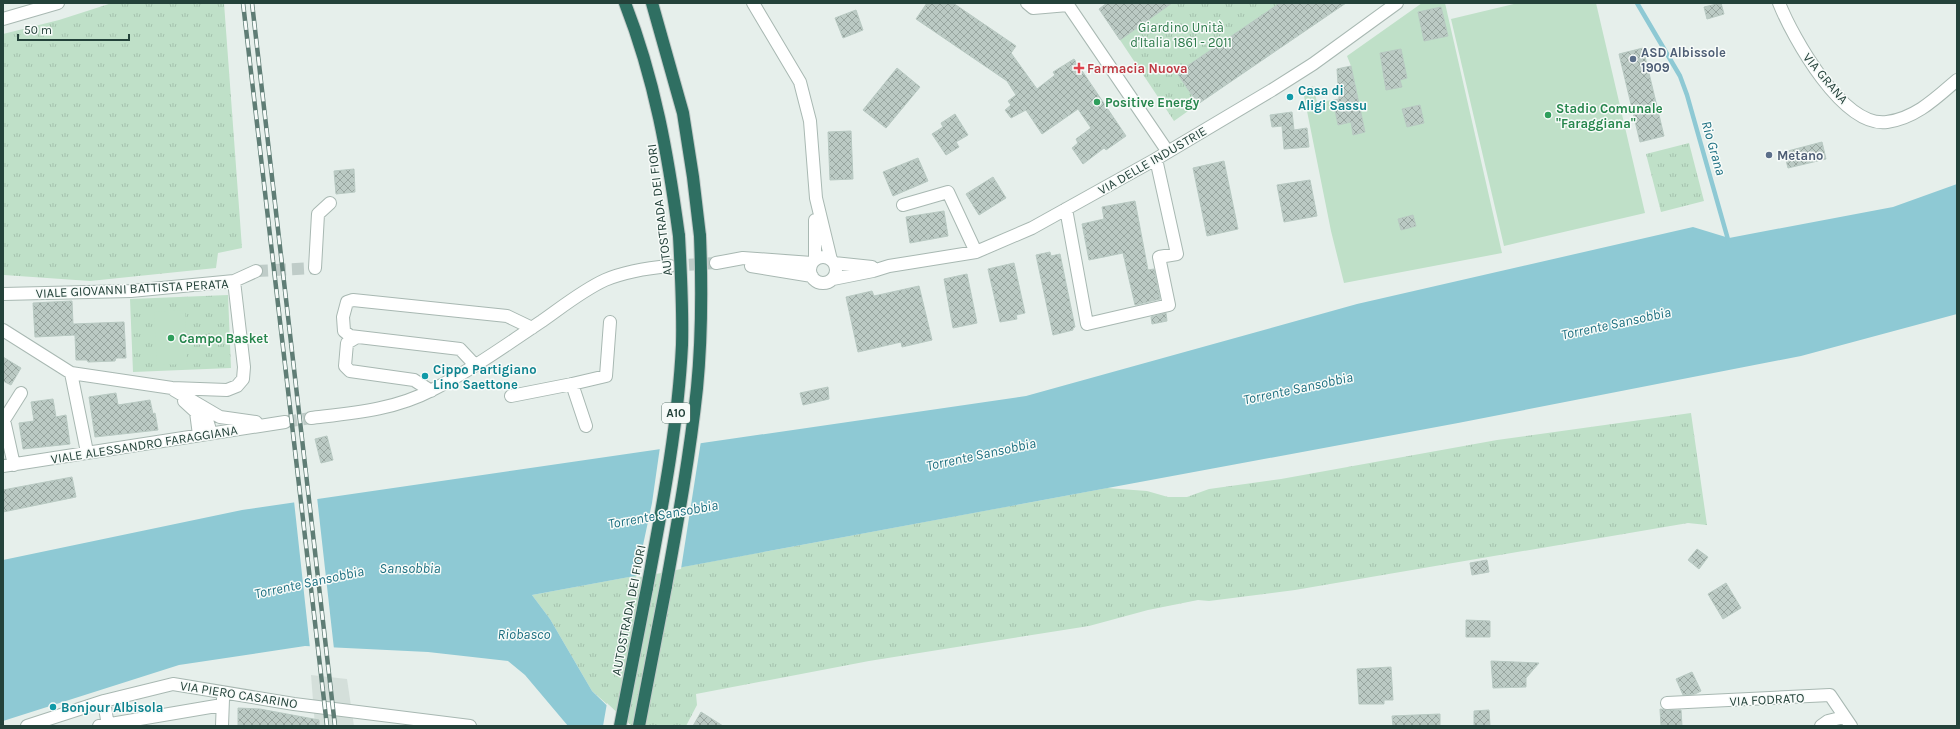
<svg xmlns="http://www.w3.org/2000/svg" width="1960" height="729" viewBox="0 0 1960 729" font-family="Karla,sans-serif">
<defs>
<pattern id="grass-tufts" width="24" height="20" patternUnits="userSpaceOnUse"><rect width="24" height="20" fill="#bfe0c8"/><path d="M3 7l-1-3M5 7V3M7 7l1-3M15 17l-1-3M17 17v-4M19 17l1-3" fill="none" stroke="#a4c1ad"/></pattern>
<pattern id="building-cross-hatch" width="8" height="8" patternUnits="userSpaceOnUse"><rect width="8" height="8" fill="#bbcac4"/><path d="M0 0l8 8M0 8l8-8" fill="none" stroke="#98a6a0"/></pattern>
</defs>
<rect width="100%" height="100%" fill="#e6efeb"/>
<path fill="#d4dfda" d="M311 675 347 679 354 726H315Z"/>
<path fill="url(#grass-tufts)" d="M112 3H224L242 248 218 253 216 268 90 281 4 275 3 34 59 20Z
M1172 3H1280L1177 73 1198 104 1174 121 1120 40Z
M1689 143 1704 201 1661 212 1646 154Z
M228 295 231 368 133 372 130 299Z
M1691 413 1707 525 1688 523 1295 590 1209 601 1198 600 1148 610 1089 626 869 661 696 694 697 705 686 726H632L592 691 550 619 532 595 1107 488 1147 491 1168 497H1187L1209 489 1281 479 1497 440Z"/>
<path fill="#bfe0c8" d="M1422 3H1445L1502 253 1344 283 1331 231 1303 91 1313 86 1317 102 1333 100 1338 125 1351 122 1353 135 1365 132 1351 66 1347 56Z
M1518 3H1596L1645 213 1504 246 1451 19Z
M185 310 187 364 157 365 154 312Z"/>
<path fill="#8ec9d4" d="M1957 184V314L1801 356 1458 423 532 595 550 619 592 691 628 726H568L525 675 508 661 428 652 305 646 179 665 3 721V560L242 510 1026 396 1357 304 1693 227 1729 238 1893 207Z"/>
<path fill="#e6efeb" d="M701 441 681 569 636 578 652 503 660 447Z
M317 497 334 649 310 648 294 501Z
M607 703 630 725V726H603Z"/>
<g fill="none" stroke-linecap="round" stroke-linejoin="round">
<path stroke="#8ec9d4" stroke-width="4.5" d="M1637 3 1680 76 1687 95 1729 243"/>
</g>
<path fill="url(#building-cross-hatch)" stroke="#b8c9c2" d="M927 3H953L1016 46 1011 53 1037 89 1055 75 1053 72 1074 59 1126 136 1106 150 1104 148 1083 164 1072 148 1078 143 1076 139 1091 128 1078 109 1042 134 1026 110 1011 118 1005 110 1011 105 1008 101 1016 95 1007 81 916 19Z
M1107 3H1172L1120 40 1099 9Z
M1280 3H1346L1198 104 1177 73Z
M1721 3 1724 14 1707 19 1704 7Z
M1441 7 1448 36 1424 41 1418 12Z
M856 10 863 30 843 38 835 18Z
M1643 48 1664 136 1640 142 1619 54Z
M1401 49 1407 78 1400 80 1402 87 1386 90 1380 53Z
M1351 66 1365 132 1353 135 1351 122 1338 125 1333 100 1339 99 1337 69Z
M897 68 920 87 886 128 863 110Z
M1420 105 1424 123 1407 127 1402 109Z
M1292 112 1294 130 1307 128 1309 147 1284 149 1282 126 1272 127 1270 115Z
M955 114 968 135 956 142 959 147 946 155 932 134 943 127 941 123Z
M851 131 853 179 830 180 828 132Z
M1822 142 1826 159 1788 168 1784 152Z
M918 158 928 181 893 196 883 172Z
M1224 161 1238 229 1207 236 1193 168Z
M354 169 355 192 336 194 334 171Z
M993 177 1006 198 979 215 966 194Z
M1310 180 1317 216 1284 222 1277 185Z
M1135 201 1148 270 1154 269 1160 299 1135 305 1123 253 1089 260 1082 224 1104 219 1102 207Z
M944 211 948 236 910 243 906 217Z
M1413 215 1416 226 1401 230 1398 219Z
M1050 252 1051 256 1060 254 1075 327 1073 328V330L1053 335 1036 255Z
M1014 263 1025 313 1016 315 1017 319 1000 322 988 269Z
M967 274 977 323 953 328 944 279Z
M919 286 932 340 902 347 901 342 858 352 846 297 872 291 874 296Z
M72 301 73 324 124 322 126 358H116L115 361 88 362 87 360H76L75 335 35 337 33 303Z
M1166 313 1167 321 1152 324 1151 317Z
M3 357 21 368 11 385 3 381Z
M828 387 829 399 803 405 800 393Z
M116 393 118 405 150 400 153 414 155 413 158 430 95 437 89 397Z
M53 399 56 417 66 415 70 444 23 449 19 423 34 421 31 402Z
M327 436 333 460 321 463 315 439Z
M72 477 76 497 3 512V490Z
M1697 549 1708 557 1699 569 1688 560Z
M1487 560 1489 572 1472 575 1470 563Z
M1726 583 1741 608 1723 619 1708 594Z
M1466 620 1490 621V637H1466Z
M1491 661 1539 663 1526 678V687L1493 688Z
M1391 667 1393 700H1384V704H1359L1357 669Z
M1692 672 1701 691 1695 694 1683 695 1676 679Z
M238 708 260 709 319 720V726H238Z
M1660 709 1667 710H1681L1682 726H1661Z
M1489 710 1490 726H1474V711Z
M701 712 723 726H693Z
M1440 714V726H1393L1392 716Z"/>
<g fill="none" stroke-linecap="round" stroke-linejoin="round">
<path stroke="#bfccc8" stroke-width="12" stroke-dasharray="12 6" stroke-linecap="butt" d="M671 266 716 263
M256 271 315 268
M285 422 311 418"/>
<defs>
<path id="minor" d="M753 3 800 82 810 121 816 198 831 260
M1027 3 1033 8 1068 5 1168 152
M1779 3C1793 38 1843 128 1887 122 1916 118 1936 98 1957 80
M3 19 58 3
M903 205 948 192 976 252
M1066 209 1087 324 1169 305 1159 257 1177 254 1156 159
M815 220V260
M810 270a13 13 0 1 1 26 0a13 13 0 1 1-26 0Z
M716 263 743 258 812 263
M834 263 872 267
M751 266 812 276
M315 268 318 214 330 203
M833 279 873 271 889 266 976 252 1032 228 1156 159 1272 90 1313 64 1397 3
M234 281 256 271
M3 294 131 291 234 281 244 367 243 379 237 386 227 390 172 388 71 373 3 330
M357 337 347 343 345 366 350 371 414 380 431 391
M475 365 460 349 350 336 344 331 343 317 347 302 353 300 507 316 532 328
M71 373 87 452
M174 390 220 417 256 422
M511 396 572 384
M184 401 196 412 199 435
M203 407 211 433
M311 418C353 413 394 410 432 390 470 371 506 345 542 321 562 307 583 290 605 280 626 271 648 268 670 266
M586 426 572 384 606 376 610 322
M14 465 4 420 21 393
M3 466 285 422
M104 701 108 726
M1667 703 1830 695 1851 726
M27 726 104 701 173 684 294 704 470 726
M99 726 222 705
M222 726 223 699
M1821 726 1828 721 1844 717"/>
<path id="highway" d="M625 3C655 80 668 155 679 236
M652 3 683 113 693 177 700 236
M620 726 647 588
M639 726 666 586"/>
</defs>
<use href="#minor" stroke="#a8b8b2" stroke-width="14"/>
<use href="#highway" stroke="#c2cac8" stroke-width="14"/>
<use href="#minor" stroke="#fff" stroke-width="12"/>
<use href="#highway" stroke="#2f6f62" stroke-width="12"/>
<defs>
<path id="rail" d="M243 3 327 726
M252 3 335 726"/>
</defs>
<use href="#rail" stroke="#5f7d75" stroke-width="4.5"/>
<use href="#rail" stroke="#f7fbf9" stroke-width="3" stroke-dasharray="9" stroke-linecap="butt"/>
<defs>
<path id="highway-bridge" d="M666 586C678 520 690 454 697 388 702 337 702 287 700 236
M647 588C662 508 678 427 682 345 683 309 681 273 679 236"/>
</defs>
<use href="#highway-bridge" stroke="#c2cac8" stroke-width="14" stroke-linecap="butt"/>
<use href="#highway-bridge" stroke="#2f6f62" stroke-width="12"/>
</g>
<g fill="#5c6f8a" stroke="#f7fbf9" stroke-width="1.5">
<circle cx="1633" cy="59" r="4"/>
<circle cx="1769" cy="155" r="4"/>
</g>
<path fill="#e0444e" stroke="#f7fbf9" stroke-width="1.5" d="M1077 62h4v4h4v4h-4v4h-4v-4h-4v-4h4z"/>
<g fill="#0f9aa8" stroke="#f7fbf9" stroke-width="1.5">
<circle cx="1290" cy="97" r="4"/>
<circle cx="425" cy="376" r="4"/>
<circle cx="53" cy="707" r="4"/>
</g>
<g fill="#2e9e5b" stroke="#f7fbf9" stroke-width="1.5">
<circle cx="1097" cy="102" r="4"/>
<circle cx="1548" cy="115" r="4"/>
<circle cx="171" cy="338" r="4"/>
</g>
<g text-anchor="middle" stroke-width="3" stroke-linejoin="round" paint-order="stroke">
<rect fill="#f7fbf9" stroke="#637a73" stroke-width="1" x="662" y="403" width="28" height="20" rx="3"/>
<g font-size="12" font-weight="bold" fill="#24423a">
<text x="676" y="417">A10</text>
</g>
<g font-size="13" fill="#2d7a4b" stroke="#f7fbf9">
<text x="1181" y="32">Giardino Unità<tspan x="1181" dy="15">d'Italia 1861 - 2011</tspan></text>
</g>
<g font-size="13" font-weight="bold" fill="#4e5e75" stroke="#f7fbf9" text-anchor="start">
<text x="1641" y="57">ASD Albissole<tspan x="1641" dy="15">1909</tspan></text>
<text x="1777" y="160">Metano</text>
</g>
<g font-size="13" font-weight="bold" fill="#be3a42" stroke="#f7fbf9" text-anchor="start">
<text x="1087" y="73">Farmacia Nuova</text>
</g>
<g font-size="13" fill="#24423a" stroke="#f7fbf9">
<text transform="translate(1826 78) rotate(50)" y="5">VIA GRANA</text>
<text transform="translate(1152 160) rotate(-30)" y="5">VIA DELLE INDUSTRIE</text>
<text transform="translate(659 210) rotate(-97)" y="5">AUTOSTRADA DEI FIORI</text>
<text transform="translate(132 288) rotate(-3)" y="5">VIALE GIOVANNI BATTISTA PERATA</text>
<text transform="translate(144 444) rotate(-9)" y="5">VIALE ALESSANDRO FARAGGIANA</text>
<text transform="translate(628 610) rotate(-79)" y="5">AUTOSTRADA DEI FIORI</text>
<text transform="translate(239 694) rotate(9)" y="5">VIA PIERO CASARINO</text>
<text transform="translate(1767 699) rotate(-3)" y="5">VIA FODRATO</text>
</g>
<g font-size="13" font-weight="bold" fill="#0d838f" stroke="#f7fbf9" text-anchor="start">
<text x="1298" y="95">Casa di<tspan x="1298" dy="15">Aligi Sassu</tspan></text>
<text x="433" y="374">Cippo Partigiano<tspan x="433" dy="15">Lino Saettone</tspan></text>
<text x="61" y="712">Bonjour Albisola</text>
</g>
<g font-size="13" font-weight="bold" fill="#27864d" stroke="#f7fbf9" text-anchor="start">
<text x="1105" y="107">Positive Energy</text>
<text x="1556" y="113">Stadio Comunale<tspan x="1556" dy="15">"Faraggiana"</tspan></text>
<text x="179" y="343">Campo Basket</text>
</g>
<g font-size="14" font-style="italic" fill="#1c6f80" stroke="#f7fbf9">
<text transform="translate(1714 148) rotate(74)" y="5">Rio Grana</text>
<text transform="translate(1616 323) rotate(-12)" y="5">Torrente Sansobbia</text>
<text transform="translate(1298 388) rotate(-12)" y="5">Torrente Sansobbia</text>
<text transform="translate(981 454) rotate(-12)" y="5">Torrente Sansobbia</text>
<text transform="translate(663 514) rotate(-10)" y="5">Torrente Sansobbia</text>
<text x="410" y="573">Sansobbia</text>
<text transform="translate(309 582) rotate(-12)" y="5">Torrente Sansobbia</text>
<text x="524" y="639">Riobasco</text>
</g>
</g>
<rect width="1960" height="729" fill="none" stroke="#24423a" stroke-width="8"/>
<path d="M18 34v6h111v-6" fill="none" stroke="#24423a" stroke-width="2"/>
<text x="24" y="34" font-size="12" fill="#24423a" stroke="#f7fbf9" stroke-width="3" paint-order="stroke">50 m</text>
</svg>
